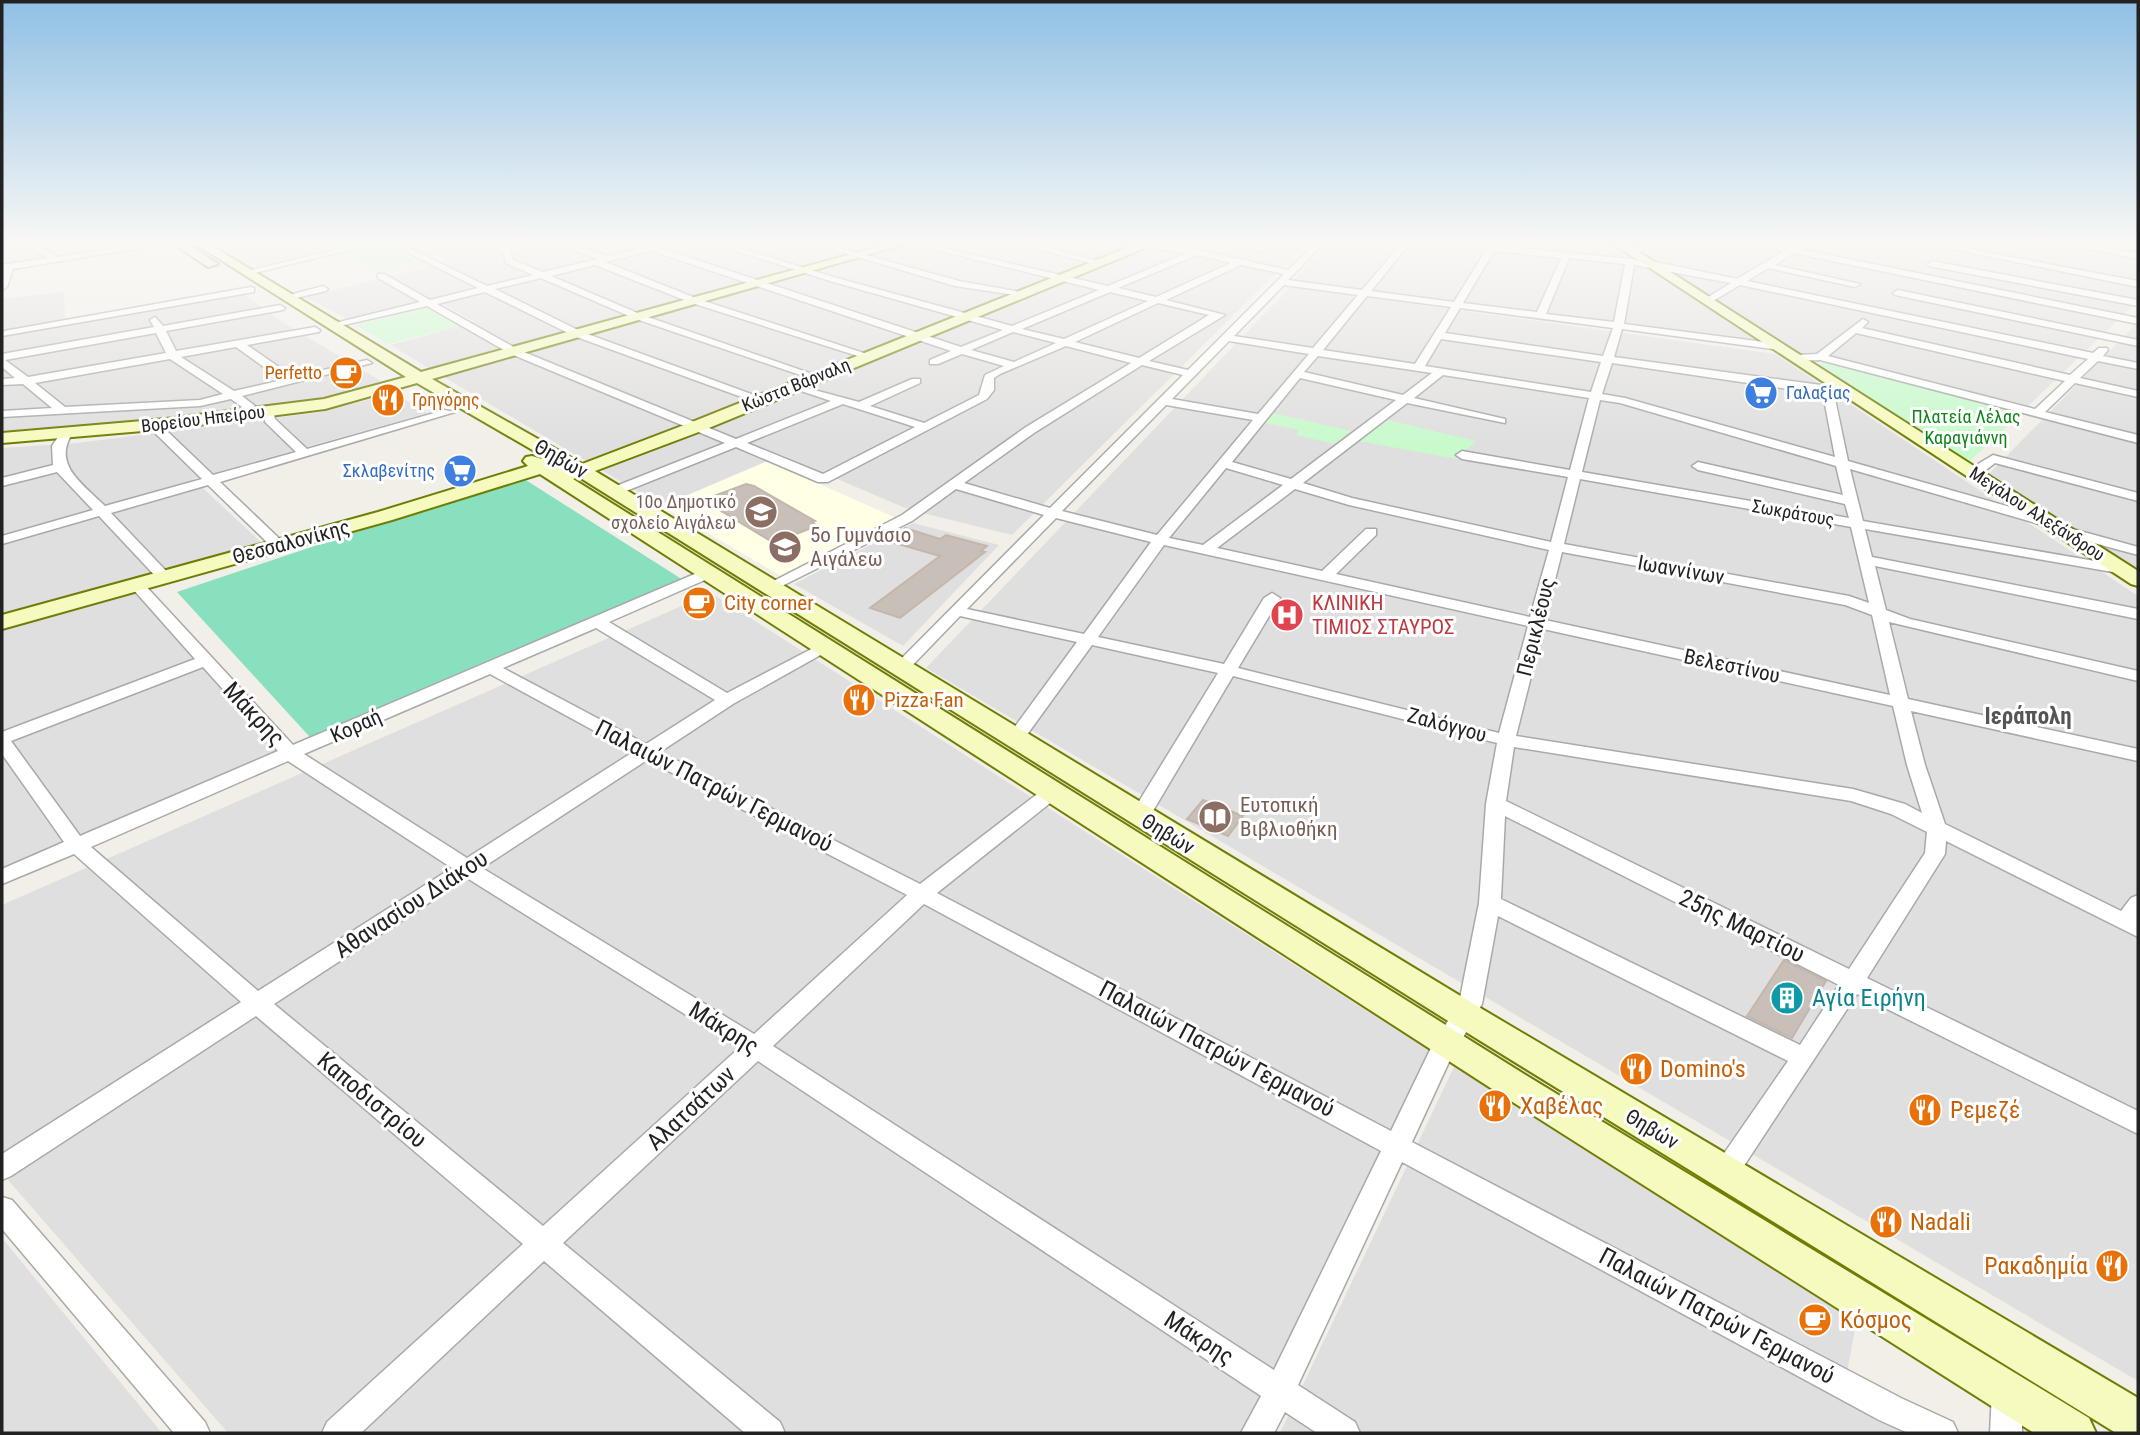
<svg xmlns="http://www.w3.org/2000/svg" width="2140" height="1435" viewBox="0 0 2140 1435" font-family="'Roboto Condensed',sans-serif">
<rect width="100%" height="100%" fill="#f2efe9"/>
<path fill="#e0dfdf" d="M2 243H80L96 253 2 268Z
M223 243H360L257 266Z
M407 243H897L435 372 391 345 475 322 434 299 348 319 305 297 450 262Z
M909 243H1306L1012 535 910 510 781 455 662 506 444 377Z
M1330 243H1610L1770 344 1292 281Z
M1623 243H2138V301L2027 407 1800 353Z
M1290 287 1775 354 2138 596V1381L926 668Z
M64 292 65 323 241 292 282 322 381 381 328 399 150 421 2 432V299Z
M2138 322V570L1989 474Z
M394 393 427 413 193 479 265 546 2 618V448L77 443 322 412Z
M913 523 999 545 903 646 794 584Z
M138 588 282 751 2 872V626Z
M711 593 1439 1057 1242 1433H228L2 1173V905Z
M1454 1067 1857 1319 1842 1399 1914 1433H1280Z
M2 1238 162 1433H2Z"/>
<path fill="#ffffe5" d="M768 461 896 518 781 576 662 506Z"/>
<path fill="#c8facc" d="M382 243 423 264 382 273 337 253Z
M430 307 463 325 388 344 356 325Z
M1824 362 2021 413 1969 462 1819 365Z
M1273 413 1351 431 1334 444 1296 435 1299 430 1265 423Z
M1388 420 1476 441 1457 459 1359 441Z"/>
<path fill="#88e0be" d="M521 477 691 585 319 747 177 592Z"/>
<path fill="#c7bfb8" stroke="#c4b6ab" stroke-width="2" d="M746 484 754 486 815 521 812 522 817 526 778 541 773 539 769 540 708 503 711 502 706 499Z
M905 528 940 539 946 535 987 546 981 551 985 552 900 618 870 608 940 556 888 541Z
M1203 800 1243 816 1228 836 1187 819Z
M1784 960 1826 981 1792 1038 1747 1016Z"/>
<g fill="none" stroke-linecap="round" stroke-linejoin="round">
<defs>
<path id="street" d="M23 243H32L58 257 153 243H170L13 269 7 287 2 290V265L48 258Z
M364 243H377L247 275 243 272Z
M389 243H399L487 286 533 275 506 263 503 252 480 243H491L510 249 513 260 543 272 598 259 556 243H567L608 256 643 248 634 243H645L961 347 1003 330 830 281 712 243H723L837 278 1012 326 1099 290 908 243H921L1108 286 1187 253 1132 246 1128 243 1171 244 1288 270 1316 243H1324L1288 280 1362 290 1402 243H1410L1371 291 1454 302 1486 250 1440 246 1436 243 1489 245 1491 243H1499L1497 246 1651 261 1737 279 1784 251 1752 243C1766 242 1783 250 1796 245L1799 249 2138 318V324L1793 253 1775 265 1860 284 1855 287 1768 268 1747 281 2093 353 2099 348H2107L2108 350 2103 356 2138 363V369L2098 361 2080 378 2138 391V397L2075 383 2045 412 2138 435V443L1820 360 1796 361 1791 358 1796 355 1817 354 1863 319 1868 322 1862 328 2070 375 2088 359 1740 285 1708 304 1703 301 1705 299 1731 283 1634 265 1624 324 1780 344 1785 347 1780 350 1622 329 1614 357 1851 389V393L1834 394 1848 461 2056 520 2058 523 2051 527 2046 526 1850 469 1863 521 2124 566 2131 570 2124 574 1865 529 1872 557 2138 609V619L1875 566 1886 610 1910 619 2138 671V681L1889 622 1908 699 2138 749V761L1911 711 1925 765 1945 824 2121 911 2131 898 2138 895V937L1946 841 1945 854 1867 978 2138 1111V1134L1857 994 1734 1181 1725 1185 1716 1181 1712 1173 1716 1165 1788 1061 1498 916 1482 1004 1449 1062 1412 1142 1901 1398 1953 1422 1958 1433H1908L1879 1420 1402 1162 1298 1385 1355 1422 1360 1433H1317L1285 1412 1274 1433H1241L1261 1396 758 1061 563 1243 780 1422 785 1433H745L544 1261 361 1433H322L327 1422 523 1244 256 1016 11 1176 2 1180V1154L241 1002 74 854 2 884V869L64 842 2 754V732L195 659 132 588 130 585 132 582H142L293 745 704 570H714L716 573 714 576 609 622 727 693 819 645H831L833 648 733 704 660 752 920 884 1045 788H1059L1061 792 1059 796 937 893 1391 1131 1430 1050 1459 1003 1479 903 1486 804 1497 743 1233 676 1147 821H1133L1130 816 1218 673 1092 645 1021 743 1015 745 1006 739 1077 642 960 616 906 672 900 673 892 668 1044 515 956 489 912 521 774 590H764L762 587 902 515 1026 427 1131 363 1066 346 1000 374 994 378V390L987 399 828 482H818L736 447 616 495 611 494V488L725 443 511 354 427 306 331 328V324L420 302 378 278V274H384L430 300 478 288ZM652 251 951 351 930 360V364H938L962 354 1004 366 985 375 979 395 924 423 870 406 920 383V379H912L859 402 792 384V388L831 401 736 439 519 350 437 304 485 292 574 336 758 403 762 402V398L582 332 495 289 541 278 636 319 812 379 821 377 642 315 551 276 595 265 692 303 864 358 873 356 698 299 605 262ZM1494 251 1561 258 1537 312 1463 303ZM1197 255 1231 263 1156 297 1118 288ZM1569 258 1625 264 1614 322 1546 314ZM1241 265 1284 274 1188 370 1149 361 1225 315 1166 300ZM1284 285 1358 295 1313 348 1234 336ZM1110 292 1148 301 1064 339 1022 329ZM1367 296 1451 307 1415 364 1323 350ZM1158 303 1209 315 1139 358 1075 342ZM1460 308 1613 328 1603 356 1445 333ZM1013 332 1056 343 1014 362 971 350ZM1856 333 2065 381 2035 409 1828 356ZM1441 339 1601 362 1591 392 1425 366ZM1229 341 1309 354 1258 414 1172 399ZM1318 356 1432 373 1403 395 1304 372ZM1612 363 1823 394 1835 457 1625 398 1602 394ZM1142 365 1183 375 1050 508 964 483 1034 433ZM1443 375 1589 398 1570 470 1462 451 1456 455 1462 459 1568 477 1551 542 1352 498 1303 483 1407 403 1505 423V419L1414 398ZM1300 378 1396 400 1291 479 1232 462ZM1600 400 1620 403 1836 466 1843 495 1698 462 1692 466 1698 470 1845 504 1849 518 1582 472ZM843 404 915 427 823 474 747 443ZM1166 405 1253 420 1157 535 1062 511ZM1226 468 1283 485 1203 545 1169 538ZM1580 479 1851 527 1869 603 1849 596 1564 544ZM1295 489 1349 505 1549 550 1530 617 1336 574 1376 535V529H1366L1322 571 1217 548ZM1056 518 1151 542 1084 634 967 609ZM1164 545 1528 626 1499 733 1238 668 1280 598 1272 593 1264 598 1224 664 1098 637ZM1562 552 1845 605 1872 615 1890 695 1545 620ZM596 628 715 700 646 744 503 668ZM1543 629 1893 706 1907 765 1922 813 1905 804 1853 789 1516 736ZM203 667 278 751 80 836 11 741ZM490 674 633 752 467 858 304 754ZM1514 747 1851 801 1891 814 1927 832 1925 853 1849 969 1506 801ZM647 760 907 895 754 1034 482 868ZM288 761 452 868 258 991 91 847ZM1505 816 1839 985 1800 1045 1501 899ZM467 878 739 1048 543 1226 274 1004ZM924 904 1381 1151 1274 1370 773 1046Z
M811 243H822L959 281 1026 293 1021 296 955 286Z
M1015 243H1027L1102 262 1098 265Z
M1230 243H1243L1269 250 1265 253Z
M1645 243H1655L1636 254 1629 252Z
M1923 243H1937L2138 281V287Z
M2058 243H2074L2138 253V259Z
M1932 261 2138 300V306L1929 266 1928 264Z
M323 286 328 289 326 291 287 300 282 297Z
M251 287 254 288V292L2 336 4 331Z
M1898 290 2138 340V346L1895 295 1893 293Z
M280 305 285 308 283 310 166 331 176 351 315 327 320 330 319 332 247 345 293 377 367 360 372 363 242 396 255 406 247 416 243 417 237 414 242 407 231 399 200 406 2 417V411L52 408 23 384 2 385V379L15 378 2 367V354L154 327 150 320 155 317 163 326ZM156 333 166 353 28 377 5 360ZM236 347 282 380 234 391 181 357ZM170 359 223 394 200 400 65 407 35 383Z
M265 409H273L275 419 307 449 445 410 455 412 220 482 284 543V549H274L208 485 111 513 169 574 171 577 169 580H159L99 516 2 544V536L93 510 57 472 2 486V478L53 465 52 446 62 431 72 434C52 465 84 485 105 506L202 479 156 434 154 431 162 421H170L172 424 167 431 213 475 296 452 265 422Z
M1993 455 2138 493V501L1995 463 1978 476H1968V470Z
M2062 526 2138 547V555L2057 533 2055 530Z
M2 1197 12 1200 205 1422 210 1433H174L2 1229Z
M2007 1376 2018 1380 2022 1391V1433H1990L1992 1391 1996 1380Z"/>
<path id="secondary" d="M172 243H185L218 264 208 267Z
M194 243H207L421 372 892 243H909L432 379 582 464 692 422 1139 243H1154L1152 245 704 430 595 471 1477 1006 2138 1398V1433H2116L1453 1024 579 477 573 479 1524 1074 2089 1418 2096 1433H2034L1500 1094 540 474 392 520 2 629V615L378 512 528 466 523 461 526 457 532 456 555 463 417 383 325 409 166 429 2 443V433L166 419 324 399 406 377Z
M1612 243H1625L2138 571V586L2131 584Z"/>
</defs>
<use href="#street" stroke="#a9a9a9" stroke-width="3"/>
<use href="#secondary" stroke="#707d05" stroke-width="4"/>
<use href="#street" fill="#fff" fill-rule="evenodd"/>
<use href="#secondary" fill="#f7fabf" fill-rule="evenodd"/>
</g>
<linearGradient id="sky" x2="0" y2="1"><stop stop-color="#8fc0e4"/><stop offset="0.55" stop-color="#f9f8f5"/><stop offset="1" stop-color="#f9f8f5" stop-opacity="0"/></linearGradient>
<rect width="2140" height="443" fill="url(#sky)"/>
<defs>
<symbol id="cafe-disc" viewBox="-11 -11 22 22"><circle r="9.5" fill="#e8710a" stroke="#fff"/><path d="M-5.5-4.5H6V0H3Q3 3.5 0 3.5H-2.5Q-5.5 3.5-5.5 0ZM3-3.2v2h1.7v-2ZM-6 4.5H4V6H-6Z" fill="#fff"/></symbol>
<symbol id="supermarket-disc" viewBox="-11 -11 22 22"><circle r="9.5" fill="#3f7fe0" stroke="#fff"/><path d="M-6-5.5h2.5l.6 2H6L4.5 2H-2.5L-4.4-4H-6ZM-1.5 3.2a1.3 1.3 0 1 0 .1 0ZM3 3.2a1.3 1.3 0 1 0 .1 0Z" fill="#fff"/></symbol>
<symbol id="restaurant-disc" viewBox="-11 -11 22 22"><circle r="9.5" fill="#e8710a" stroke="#fff"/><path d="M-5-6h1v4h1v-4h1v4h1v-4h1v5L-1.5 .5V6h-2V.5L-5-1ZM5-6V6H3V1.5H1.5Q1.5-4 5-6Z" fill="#fff"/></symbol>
<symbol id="school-disc" viewBox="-11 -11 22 22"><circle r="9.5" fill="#8d6e63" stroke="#fff"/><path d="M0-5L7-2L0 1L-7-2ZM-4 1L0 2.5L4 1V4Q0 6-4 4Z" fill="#fff"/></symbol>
<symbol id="hospital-disc" viewBox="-11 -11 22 22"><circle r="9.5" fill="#e0444e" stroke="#fff"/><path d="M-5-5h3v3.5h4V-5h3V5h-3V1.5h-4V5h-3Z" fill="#fff"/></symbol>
<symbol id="library-disc" viewBox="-11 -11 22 22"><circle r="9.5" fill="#8d6e63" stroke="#fff"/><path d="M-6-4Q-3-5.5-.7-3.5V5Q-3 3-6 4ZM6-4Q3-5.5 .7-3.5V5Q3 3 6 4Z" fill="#fff"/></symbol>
<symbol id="building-disc" viewBox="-11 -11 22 22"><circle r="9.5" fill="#0f9aa8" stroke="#fff"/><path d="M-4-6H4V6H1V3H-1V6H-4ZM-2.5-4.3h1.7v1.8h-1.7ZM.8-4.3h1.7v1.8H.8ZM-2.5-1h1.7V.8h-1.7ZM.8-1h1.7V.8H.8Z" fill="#fff"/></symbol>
</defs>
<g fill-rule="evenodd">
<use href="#cafe-disc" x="327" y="354" width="38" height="38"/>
<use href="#supermarket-disc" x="1742" y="374" width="38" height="38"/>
<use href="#restaurant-disc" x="369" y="381" width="38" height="38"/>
<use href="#supermarket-disc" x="441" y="452" width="38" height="38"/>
<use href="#school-disc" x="742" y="493" width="38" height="38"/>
<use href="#school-disc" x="766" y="528" width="38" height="38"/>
<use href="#cafe-disc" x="680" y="584" width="38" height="38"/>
<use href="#hospital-disc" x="1268" y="596" width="38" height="38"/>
<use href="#restaurant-disc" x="840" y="681" width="38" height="38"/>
<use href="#library-disc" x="1196" y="798" width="38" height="38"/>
<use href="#building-disc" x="1768" y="979" width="38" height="38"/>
<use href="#restaurant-disc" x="1617" y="1050" width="38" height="38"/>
<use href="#restaurant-disc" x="1476" y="1087" width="38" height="38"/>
<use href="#restaurant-disc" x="1906" y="1091" width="38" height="38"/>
<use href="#restaurant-disc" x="1867" y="1203" width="38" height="38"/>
<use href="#restaurant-disc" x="2093" y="1247" width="38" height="38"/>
<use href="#cafe-disc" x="1796" y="1301" width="38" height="38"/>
</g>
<g text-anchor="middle" stroke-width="6" stroke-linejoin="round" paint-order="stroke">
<g font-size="18" fill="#c56008" stroke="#fff" text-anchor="end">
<text x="322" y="379">Perfetto</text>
<text x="412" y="406" text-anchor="start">Γρηγόρης</text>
</g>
<g font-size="18" fill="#222" stroke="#fff">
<text transform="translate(796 385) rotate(-22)" y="6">Κώστα Βάρναλη</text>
<text transform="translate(203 419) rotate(-7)" y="6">Βορείου Ηπείρου</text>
<text transform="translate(1793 513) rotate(10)" y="6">Σωκράτους</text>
<text transform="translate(2037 514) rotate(33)" y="6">Μεγάλου Αλεξάνδρου</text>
</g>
<g font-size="18" fill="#366cbe" stroke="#fff" text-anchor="start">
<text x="1786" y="399">Γαλαξίας</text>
<text x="435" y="477" text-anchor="end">Σκλαβενίτης</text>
</g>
<g font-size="18" fill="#0c8416" stroke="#fff">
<text x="1966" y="423">Πλατεία Λέλας<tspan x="1966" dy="21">Καραγιάννη</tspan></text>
</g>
<g font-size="18" fill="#785e54" stroke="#fff" text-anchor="end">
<text x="736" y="508">10ο Δημοτικό<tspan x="736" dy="21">σχολείο Αιγάλεω</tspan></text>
</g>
<g font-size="21" fill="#222" stroke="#fff">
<text transform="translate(561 459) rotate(30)" y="7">Θηβών</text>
<text transform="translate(291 542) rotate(-15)" y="7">Θεσσαλονίκης</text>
<text transform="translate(1681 570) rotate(10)" y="7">Ιωαννίνων</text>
<text transform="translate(1536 627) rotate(-76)" y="7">Περικλέους</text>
<text transform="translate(1732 666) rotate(12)" y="7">Βελεστίνου</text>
<text transform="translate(1447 725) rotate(15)" y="7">Ζαλόγγου</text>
<text transform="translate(356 726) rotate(-24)" y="7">Κοραή</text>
<text transform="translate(1168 834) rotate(32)" y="7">Θηβών</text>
<text transform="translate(1652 1129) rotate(31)" y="7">Θηβών</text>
</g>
<g font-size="21" fill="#785e54" stroke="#fff" text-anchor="start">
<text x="810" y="542">5ο Γυμνάσιο<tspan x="810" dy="24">Αιγάλεω</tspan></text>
<text x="1240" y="812">Ευτοπική<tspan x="1240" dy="24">Βιβλιοθήκη</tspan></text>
</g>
<g font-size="21" fill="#c56008" stroke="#fff" text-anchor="start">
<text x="724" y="610">City corner</text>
<text x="884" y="707">Pizza Fan</text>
</g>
<g font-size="21" fill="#be3a42" stroke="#fff" text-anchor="start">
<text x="1312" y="610">ΚΛΙΝΙΚΗ<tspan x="1312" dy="24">ΤΙΜΙΟΣ ΣΤΑΥΡΟΣ</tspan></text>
</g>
<g font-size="23" font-weight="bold" fill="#555" stroke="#fff">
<text x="2028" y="724">Ιεράπολη</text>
</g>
<g font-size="24" fill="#222" stroke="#fff">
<text transform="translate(254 714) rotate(47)" y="8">Μάκρης</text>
<text transform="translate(714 786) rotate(27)" y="8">Παλαιών Πατρών Γερμανού</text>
<text transform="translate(411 904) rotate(-33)" y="8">Αθανασίου Διάκου</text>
<text transform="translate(1742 926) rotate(26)" y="8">25ης Μαρτίου</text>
<text transform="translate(724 1028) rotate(32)" y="8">Μάκρης</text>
<text transform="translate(1217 1049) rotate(28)" y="8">Παλαιών Πατρών Γερμανού</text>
<text transform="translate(372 1100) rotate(40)" y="8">Καποδιστρίου</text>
<text transform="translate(691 1108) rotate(-43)" y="8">Αλατσάτων</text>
<text transform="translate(1717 1316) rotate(28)" y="8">Παλαιών Πατρών Γερμανού</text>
<text transform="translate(1199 1338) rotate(33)" y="8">Μάκρης</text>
</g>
<g font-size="24" fill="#0d838f" stroke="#fff" text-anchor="start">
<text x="1812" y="1006">Αγία Ειρήνη</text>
</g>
<g font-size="24" fill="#c56008" stroke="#fff" text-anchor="start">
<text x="1660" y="1077">Domino's</text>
<text x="1520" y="1114">Χαβέλας</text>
<text x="1950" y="1118">Ρεμεζέ</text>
<text x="1910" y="1230">Nadali</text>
<text x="2088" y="1274" text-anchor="end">Ρακαδημία</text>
<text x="1840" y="1328">Κόσμος</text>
</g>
</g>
<rect width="2140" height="1435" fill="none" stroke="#222222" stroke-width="7"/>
</svg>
